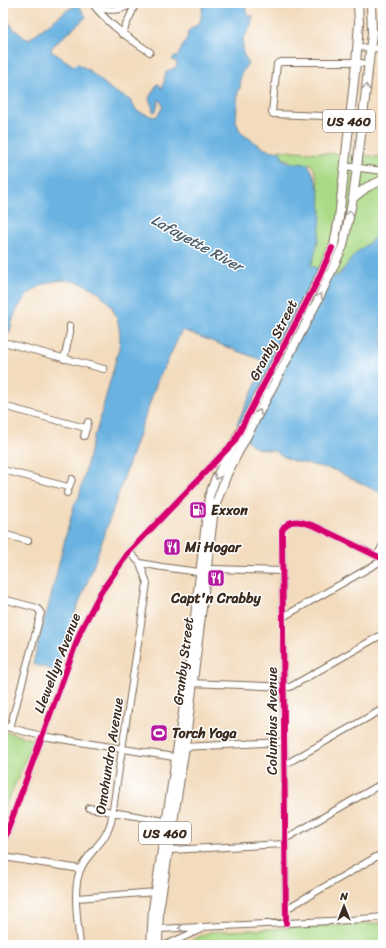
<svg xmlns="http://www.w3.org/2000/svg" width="386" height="948" viewBox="0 0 386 948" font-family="Sriracha,sans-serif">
<rect width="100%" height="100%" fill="#fff"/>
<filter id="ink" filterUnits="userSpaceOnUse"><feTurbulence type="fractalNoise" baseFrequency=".025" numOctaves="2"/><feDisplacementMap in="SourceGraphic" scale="8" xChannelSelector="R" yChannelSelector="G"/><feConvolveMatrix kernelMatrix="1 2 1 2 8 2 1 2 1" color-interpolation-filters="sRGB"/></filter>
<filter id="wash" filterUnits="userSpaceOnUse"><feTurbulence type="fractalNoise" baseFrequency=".012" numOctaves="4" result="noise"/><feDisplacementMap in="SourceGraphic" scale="16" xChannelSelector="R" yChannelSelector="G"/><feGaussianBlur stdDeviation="0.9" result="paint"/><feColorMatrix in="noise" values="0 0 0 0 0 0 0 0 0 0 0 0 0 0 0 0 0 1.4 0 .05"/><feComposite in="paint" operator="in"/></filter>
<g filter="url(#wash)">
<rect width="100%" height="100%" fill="#f3dcbe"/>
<path fill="#abda87" stroke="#738252" d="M279 150 383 157V234L339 273 329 280 308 264C313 239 328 185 311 164L292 163 287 159 282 158Z
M3 731 34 740 3 812Z
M383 923V945H181L210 932Z"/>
<path fill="#69b2e1" stroke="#526e80" d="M203 3H245L246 11 248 17 253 15 251 26 243 39V53L248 63 241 74 240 88 238 91 236 122 241 133 265 149 280 152 282 154 281 157 290 163 308 164C327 196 322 227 313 261L311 264 312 266 334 276 339 275 355 254 383 231V494L334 470 290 460 274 451 256 448 252 445 243 436 237 423 255 386 264 361 182 330 168 360 158 379 91 573 76 610 56 671 33 664 43 623 47 612 64 543 74 505 79 497 94 435 96 433 119 348C129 285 49 254 18 308 13 316 11 326 9 334L3 333V14L14 29 26 39H29L66 11 78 4 86 17 52 47 51 51 74 66 77 63 90 71 112 90 130 100 137 111 154 117 158 115 163 106 160 100H159L156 111 153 112C153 106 150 103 149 98L157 84H159L162 89 166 72 176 67 177 62 172 60 174 57H178C178 54 185 41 187 39L188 31 200 23Z"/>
</g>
<g filter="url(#ink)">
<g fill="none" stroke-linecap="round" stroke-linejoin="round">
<defs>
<path id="minor" d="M92 3C108 24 128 38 150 52
M95 6C108 12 122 11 133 3
M122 34 136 3
M357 47 383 49
M349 117 273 114 272 112 277 64 281 62H352L369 64
M344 166 383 171
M3 342 104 369
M64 359 70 332V326
M3 406 86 428
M84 436 88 422
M3 470 68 487
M67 493 72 479
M3 534 28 541
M129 552 140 563 162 567 199 572 214 569 282 571
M377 556 383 545
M3 599 37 608 41 613 10 728
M283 617 383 560
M189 683 290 687 383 634
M3 726 42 736 180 758
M182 747 284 742
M284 765 383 709
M89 808 170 822
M285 839 383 783
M3 843 81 630 101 592 129 552 230 446
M169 850 285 844
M3 857 81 869
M77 898 156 892
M286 909 383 853
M286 923 282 531C288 515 306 523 317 527L383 559
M158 929 351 920 383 917
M80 945C78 923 71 886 82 866 91 850 106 841 111 822L145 597 147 583 140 563
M166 945 201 929"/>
<path id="major" d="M353 198 367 187 383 180
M151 945 153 909 187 686 209 497 215 480 316 284 334 245 339 218 356 63 359 23 358 3
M158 945 159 910 185 747 214 509 227 474 319 298 343 246 353 198 361 136 372 33 371 3"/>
</defs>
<use href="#minor" stroke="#7b6856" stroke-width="8"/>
<use href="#major" stroke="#7b6856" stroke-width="10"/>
<use href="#minor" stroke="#fff" stroke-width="6"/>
<use href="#major" stroke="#fff" stroke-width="8"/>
<defs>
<path id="cycleway" d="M3 843 81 630 101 592 129 552 234 442 316 284 332 248
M286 923 282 531C288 515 306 523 317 527L383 559"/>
</defs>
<use href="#cycleway" stroke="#fff" stroke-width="8"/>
<use href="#cycleway" stroke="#d6006c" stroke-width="6"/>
</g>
<defs><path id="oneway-chevron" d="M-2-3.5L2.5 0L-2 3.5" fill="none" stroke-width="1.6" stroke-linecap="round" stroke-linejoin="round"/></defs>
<g stroke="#a79f9a">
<use href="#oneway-chevron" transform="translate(366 87) rotate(-84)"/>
<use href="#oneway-chevron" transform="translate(350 213) rotate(-79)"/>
<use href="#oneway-chevron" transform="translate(320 296) rotate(-63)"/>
<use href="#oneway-chevron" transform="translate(259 412) rotate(-63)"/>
<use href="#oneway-chevron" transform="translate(217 477) rotate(116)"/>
<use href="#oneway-chevron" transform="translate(181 928) rotate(177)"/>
</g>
</g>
<defs>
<symbol id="fuel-square" viewBox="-11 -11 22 22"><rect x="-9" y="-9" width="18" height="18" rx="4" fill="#b5179e" stroke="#fff"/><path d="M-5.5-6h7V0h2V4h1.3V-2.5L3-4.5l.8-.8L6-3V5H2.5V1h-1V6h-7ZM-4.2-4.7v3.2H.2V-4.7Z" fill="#fff"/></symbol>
<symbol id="restaurant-square" viewBox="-11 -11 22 22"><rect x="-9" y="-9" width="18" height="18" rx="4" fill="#b5179e" stroke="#fff"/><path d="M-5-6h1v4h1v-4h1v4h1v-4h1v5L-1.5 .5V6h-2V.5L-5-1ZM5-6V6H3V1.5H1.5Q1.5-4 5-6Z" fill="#fff"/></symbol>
<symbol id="stadium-square" viewBox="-11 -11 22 22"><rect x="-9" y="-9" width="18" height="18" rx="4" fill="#b5179e" stroke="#fff"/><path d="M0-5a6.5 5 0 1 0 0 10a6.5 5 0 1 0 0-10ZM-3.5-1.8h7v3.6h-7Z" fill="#fff"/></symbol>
</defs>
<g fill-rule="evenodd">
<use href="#fuel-square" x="188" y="500" width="20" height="20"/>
<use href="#restaurant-square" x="162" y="537" width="20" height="20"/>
<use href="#restaurant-square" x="206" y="568" width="20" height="20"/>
<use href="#stadium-square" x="149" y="723" width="20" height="20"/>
</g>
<g text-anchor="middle" stroke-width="3" stroke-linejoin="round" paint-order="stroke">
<g fill="#fff" stroke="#766a62" stroke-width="1">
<rect x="323" y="110" width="52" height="22" rx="3"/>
<rect x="139" y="822" width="52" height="22" rx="3"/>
</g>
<g font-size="13" font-weight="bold" fill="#3b2a1e">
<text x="349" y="126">US 460</text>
<text x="165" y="838">US 460</text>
</g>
<g font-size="14" fill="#3b2a1e" stroke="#fff">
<text transform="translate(273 340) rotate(-63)" y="5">Granby Street</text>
<text transform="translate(183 661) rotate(-83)" y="5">Granby Street</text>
<text transform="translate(57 663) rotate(-69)" y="5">Llewellyn Avenue</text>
<text transform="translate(272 721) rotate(-90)" y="5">Columbus Avenue</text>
<text transform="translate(109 756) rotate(-81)" y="5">Omohundro Avenue</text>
</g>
<g font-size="14" font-weight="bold" fill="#3b2a1e" stroke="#fff" text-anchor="start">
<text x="211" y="515">Exxon</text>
<text x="185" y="552">Mi Hogar</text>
<text x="216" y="603" text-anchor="middle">Capt'n Crabby</text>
<text x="172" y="738">Torch Yoga</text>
</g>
<g font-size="15" font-style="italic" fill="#4d606c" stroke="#fff">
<text transform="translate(197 243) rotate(29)" y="5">Lafayette River</text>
</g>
</g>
<rect width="386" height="948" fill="none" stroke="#fff" stroke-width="16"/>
<g transform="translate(344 906)" stroke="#ffffff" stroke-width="3" paint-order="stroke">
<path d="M0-3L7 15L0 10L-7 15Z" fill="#3b2a1e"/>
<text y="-6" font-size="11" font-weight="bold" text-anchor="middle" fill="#3b2a1e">N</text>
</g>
</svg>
